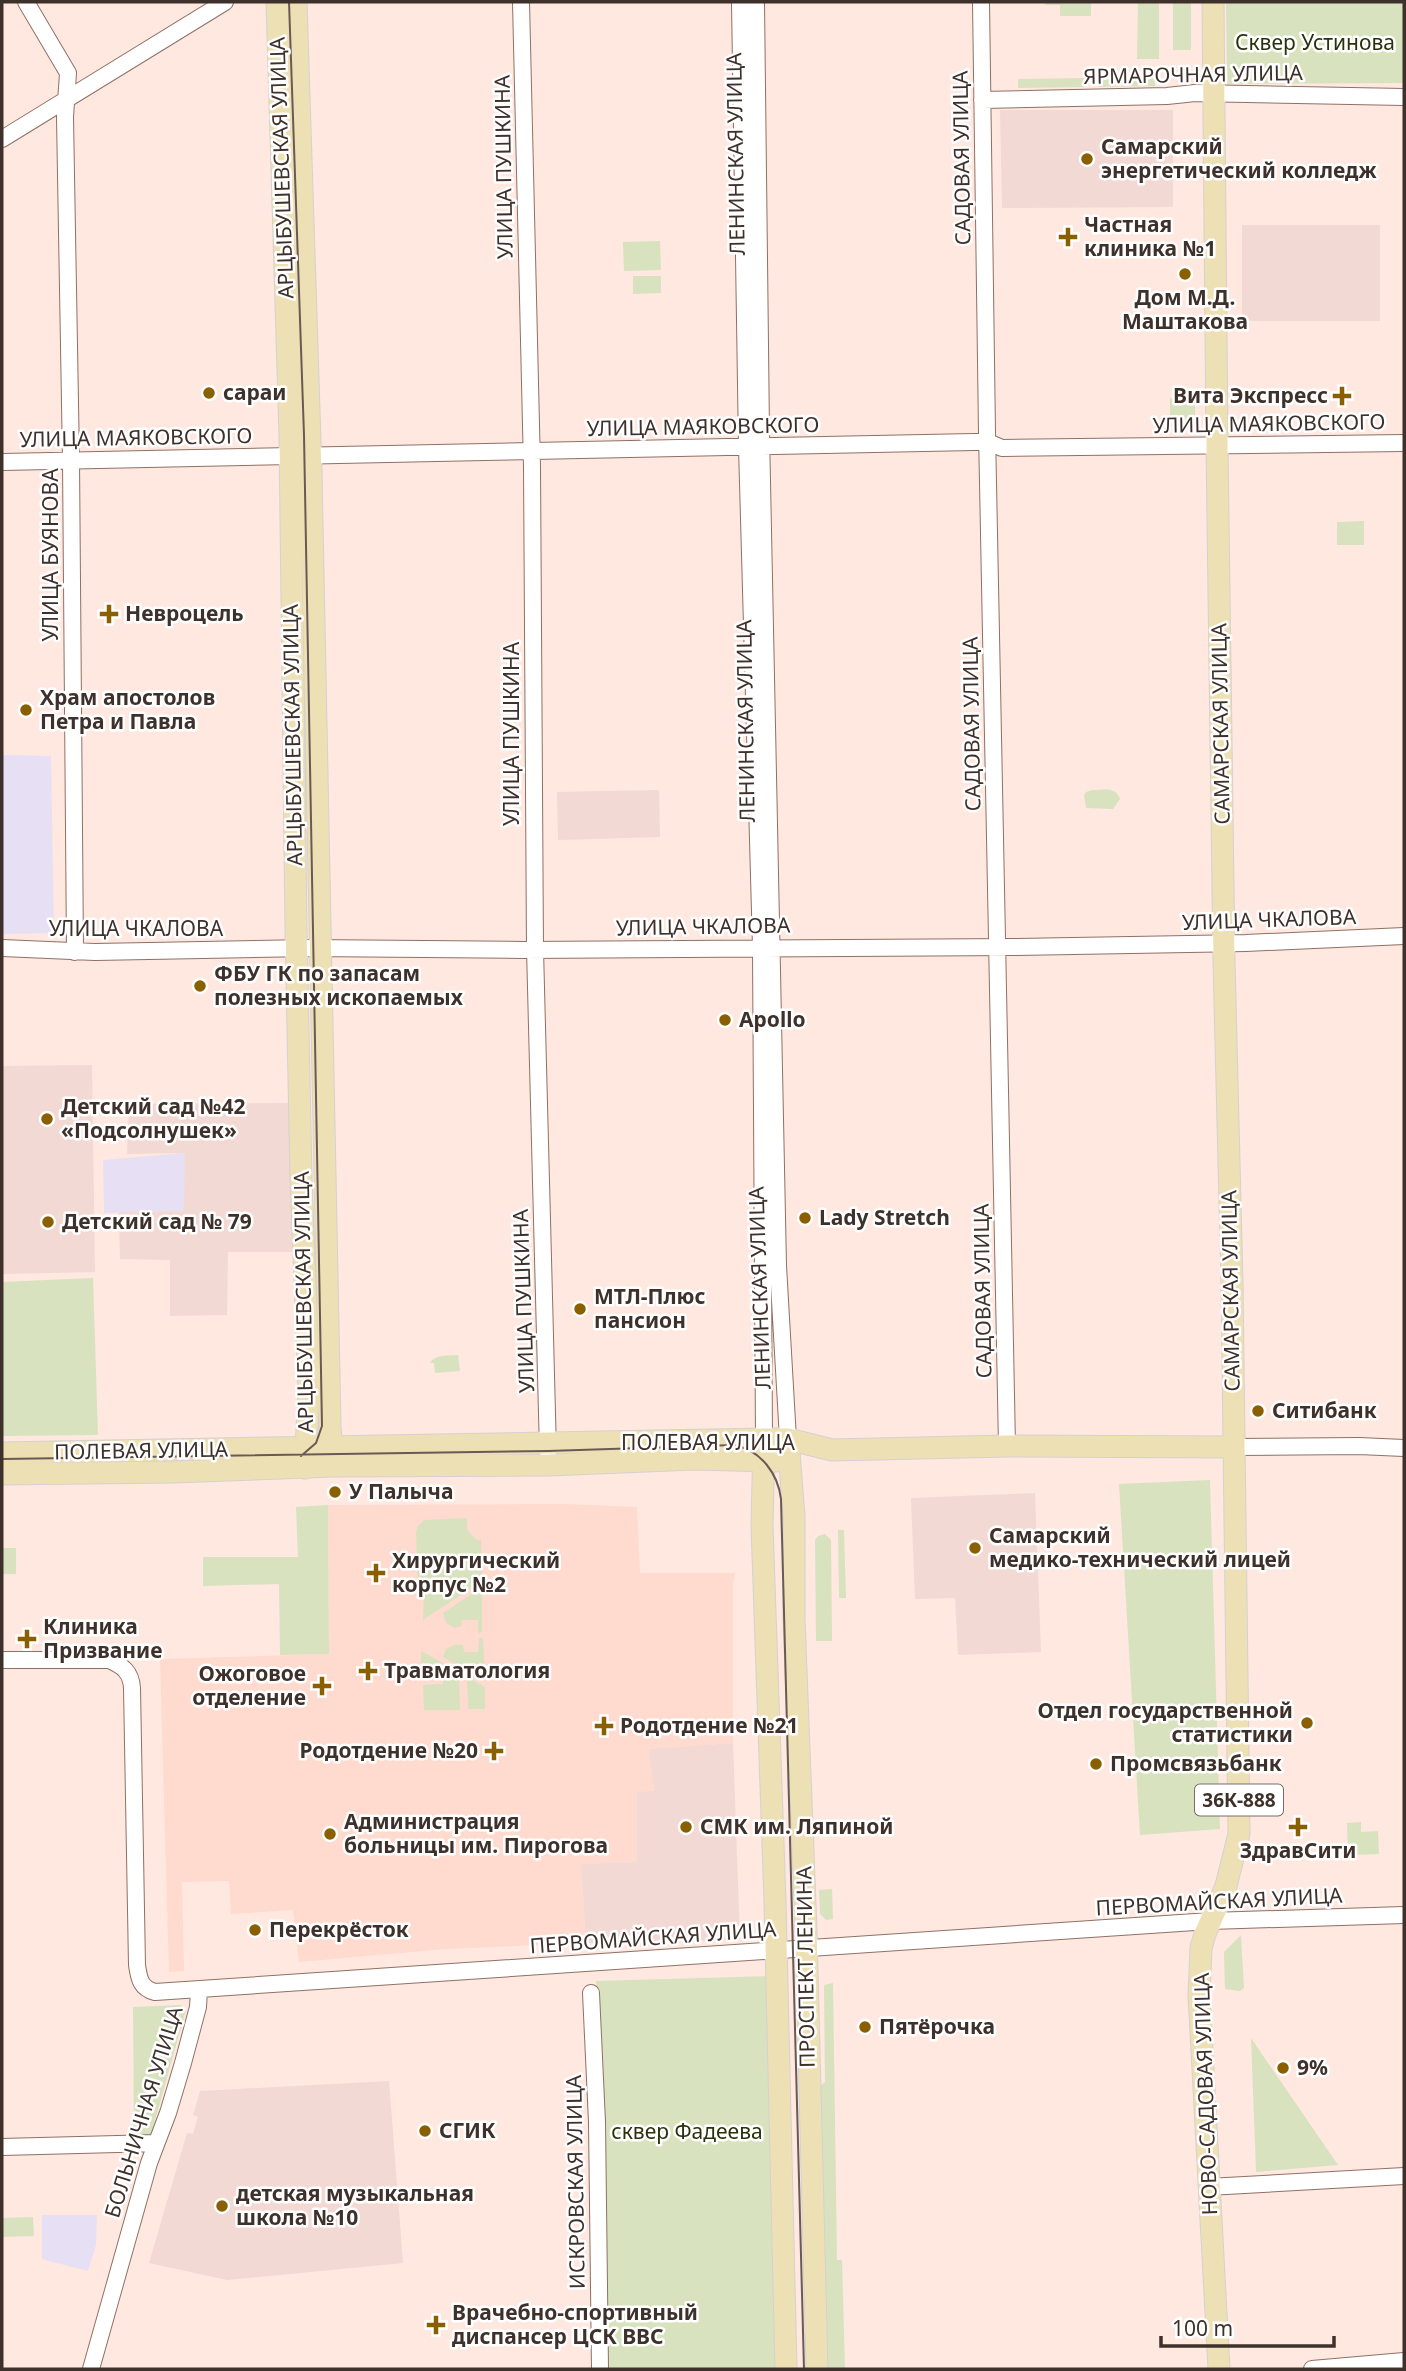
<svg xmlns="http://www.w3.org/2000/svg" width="1406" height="2371" viewBox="0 0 1406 2371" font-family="'Noto Sans',sans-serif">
<rect width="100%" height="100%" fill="#fee8e0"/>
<path fill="#ffdace" d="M566 1504 637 1507 640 1573H735L733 1583V1743L650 1749 654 1792H637V1862L581 1864 586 1943 446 1949 299 1962 293 1910 231 1914 229 1881 182 1882 184 1971 169 1972 160 1659 329 1654 328 1505Z"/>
<path fill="#e7dff4" d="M2 755 51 756 54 933 2 934Z
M185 1153V1211L104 1213 103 1160Z
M42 2215H97L96 2245 88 2271 42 2259Z"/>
<path fill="#f2d9d4" d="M1000 110H1173V207L1002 208Z
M1242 225H1380V321H1242Z
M659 790 660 837 558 840 557 792Z
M92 1065 95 1272 2 1274V1066Z
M290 1103 294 1252H228L227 1315 170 1316V1260L120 1259 119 1212 184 1211 185 1153 127 1154 129 1104Z
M1035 1493 1041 1652 958 1655 955 1598 915 1599 911 1498Z
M733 1743 740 1940 586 1943 581 1864 637 1862V1792L654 1791 649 1749Z
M389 2081 403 2263 227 2280 149 2263 187 2133 193 2134 198 2117 193 2115 200 2091Z"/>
<path fill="#d8e2bf" d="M1045 2H1091V16H1060V5H1045Z
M1138 2H1159V59H1137Z
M1173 2H1191V50H1173Z
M1226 2H1404V83L1227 84Z
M1155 76V86L1098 87 1097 77Z
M1086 78V87L1018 88V79Z
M660 241 661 270 624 271 623 242Z
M633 276H661V293L633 294Z
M1170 398H1195V425L1170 426Z
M1364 521V545H1337V522Z
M1093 790C1104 790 1116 786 1120 799L1113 809 1086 808 1084 795 1086 792Z
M93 1278 98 1435 2 1436V1282Z
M458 1355 460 1371 435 1373 434 1363H430C435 1354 449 1356 458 1355Z
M1210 1480 1220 1829 1140 1835 1119 1484Z
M328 1505 329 1654 280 1655 279 1584 203 1586V1557H298L296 1507Z
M467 1518V1530L477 1540H481L482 1581 423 1620 424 1592 418 1588 416 1532 418 1526 424 1520Z
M838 1530H844L846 1598H839Z
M825 1534 831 1540 832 1641H816L815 1540 818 1536Z
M2 1548H16V1574H2Z
M482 1587V1632L478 1633V1620H462L461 1626 455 1628 446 1623 443 1613Z
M479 1638H483L485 1680 443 1657 446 1649 454 1645H463L464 1652H478Z
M421 1651 459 1672 460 1710H424L423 1685 443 1684V1667H421Z
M467 1677 485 1687V1709H468Z
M1361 1822V1832L1378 1831 1379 1854 1348 1855 1347 1823Z
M832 1889 833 1919 826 1920 820 1914 819 1890Z
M1241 1935 1244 1988 1240 1991 1225 1989 1224 1952Z
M770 1976 780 2369H605L596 1981Z
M833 1983 837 2260H842L845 2369H825L819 2087 825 2082 824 1985Z
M181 2005 186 2010 151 2135 145 2139H134L133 2007Z
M1251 2038 1338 2165 1256 2172Z
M33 2217 34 2236 2 2237V2218Z"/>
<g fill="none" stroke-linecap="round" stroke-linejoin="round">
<defs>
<path id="minor" d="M26 2 68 73 65 117 71 460 75 952
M521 2 532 467 535 949 548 1452
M740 2 747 447 761 947 764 1439
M756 2 761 432 778 1266 788 1439
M981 2 987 432 1007 1446
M982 100 1167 96 1195 93 1404 97
M2 139 225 2
M2 462 974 442H988L1002 448 1404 443
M2 948 95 952 309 948 524 950 1015 947 1246 943 1404 936
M1234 1447 1359 1446 1404 1448
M2 1660H109C123 1666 131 1672 132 1688L137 1965C139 1978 140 1988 155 1992L1210 1921 1404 1915
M591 1993 597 2122 600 2369
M2 2147 156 2143
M1208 2187 1404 2176
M91 2369 149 2163 168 2113 183 2063 198 2007 199 1990
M1312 2369 1404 2361"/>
<path id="major" d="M277 2 290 436 296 928 301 1178 309 1391 305 1468
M296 2 311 473 330 1426 333 1466
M1213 2 1217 445 1224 961 1232 1283 1239 1834 1226 1886 1205 1934 1201 1948 1199 1995 1219 2369
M764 1439 762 1526 775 1901 786 2369
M788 1439 794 1517V1619L806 1930 817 2369
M2 1453 764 1439H788L832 1450 1007 1446 1234 1447
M2 1474 173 1472 333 1466 549 1465 694 1459 776 1461"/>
</defs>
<use href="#minor" stroke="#907064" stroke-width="18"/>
<use href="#major" stroke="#d5d1d0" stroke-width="23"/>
<use href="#minor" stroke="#fff" stroke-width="16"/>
<use href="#major" stroke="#eee0b5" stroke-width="21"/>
<path stroke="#695a54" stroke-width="2" d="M289 2 304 435 322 1426 316 1443 301 1456
M2 1459 548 1451 734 1445C761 1450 778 1474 781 1499L804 2369"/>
</g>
<g fill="#8a5f00" stroke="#fff" stroke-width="2.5">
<circle cx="1087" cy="159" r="7"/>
<path d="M1064.5 226.5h7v7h7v7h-7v7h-7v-7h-7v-7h7z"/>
<circle cx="1185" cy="274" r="7"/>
<circle cx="209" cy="393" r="7"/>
<path d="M1338.5 385.5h7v7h7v7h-7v7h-7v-7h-7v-7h7z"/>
<path d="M105.5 603.5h7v7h7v7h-7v7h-7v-7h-7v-7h7z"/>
<circle cx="26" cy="710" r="7"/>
<circle cx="200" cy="986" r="7"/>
<circle cx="725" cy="1020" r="7"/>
<circle cx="47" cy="1119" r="7"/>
<circle cx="805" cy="1218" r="7"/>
<circle cx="48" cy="1222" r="7"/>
<circle cx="580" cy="1309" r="7"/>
<circle cx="1258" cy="1411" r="7"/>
<circle cx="335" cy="1492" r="7"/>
<circle cx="975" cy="1548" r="7"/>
<path d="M372.5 1562.5h7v7h7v7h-7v7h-7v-7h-7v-7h7z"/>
<path d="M23.5 1628.5h7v7h7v7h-7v7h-7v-7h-7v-7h7z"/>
<path d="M364.5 1660.5h7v7h7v7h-7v7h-7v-7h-7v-7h7z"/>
<path d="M318.5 1675.5h7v7h7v7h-7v7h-7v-7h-7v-7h7z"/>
<circle cx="1307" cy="1723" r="7"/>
<path d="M600.5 1715.5h7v7h7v7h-7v7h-7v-7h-7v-7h7z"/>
<path d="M490.5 1740.5h7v7h7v7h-7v7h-7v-7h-7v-7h7z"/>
<circle cx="1096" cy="1764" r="7"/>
<circle cx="686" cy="1827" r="7"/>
<path d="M1294.5 1816.5h7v7h7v7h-7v7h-7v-7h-7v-7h7z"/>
<circle cx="330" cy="1834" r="7"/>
<circle cx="255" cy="1930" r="7"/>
<circle cx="865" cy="2027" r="7"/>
<circle cx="1283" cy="2068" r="7"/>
<circle cx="425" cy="2131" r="7"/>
<circle cx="222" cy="2206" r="7"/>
<path d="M432.5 2314.5h7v7h7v7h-7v7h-7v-7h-7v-7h7z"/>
</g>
<g text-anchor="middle" stroke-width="5" stroke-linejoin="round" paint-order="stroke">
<rect fill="#fff" stroke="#786e6b" stroke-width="2" x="1195" y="1784.5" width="88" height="31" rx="5"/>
<g font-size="19" font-weight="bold" fill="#3e302b">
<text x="1239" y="1807">36К-888</text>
</g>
<g font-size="21" fill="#2a320c" stroke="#fff">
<text x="1315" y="50">Сквер Устинова</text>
<text x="687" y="2139">сквер Фадеева</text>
</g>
<g font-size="21" fill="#3e302b" stroke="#fff">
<text transform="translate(1193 75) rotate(-1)" y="7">ЯРМАРОЧНАЯ УЛИЦА</text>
<text transform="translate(736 154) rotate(-91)" y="7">ЛЕНИНСКАЯ УЛИЦА</text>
<text transform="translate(962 158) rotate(-91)" y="7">САДОВАЯ УЛИЦА</text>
<text transform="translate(504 167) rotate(-91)" y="7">УЛИЦА ПУШКИНА</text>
<text transform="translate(282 168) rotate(-92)" y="7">АРЦЫБУШЕВСКАЯ УЛИЦА</text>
<text transform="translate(1269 424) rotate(-1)" y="7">УЛИЦА МАЯКОВСКОГО</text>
<text transform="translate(703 427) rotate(-1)" y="7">УЛИЦА МАЯКОВСКОГО</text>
<text transform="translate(136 438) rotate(-1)" y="7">УЛИЦА МАЯКОВСКОГО</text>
<text transform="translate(51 555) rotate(-90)" y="7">УЛИЦА БУЯНОВА</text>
<text transform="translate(746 721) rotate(-91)" y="7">ЛЕНИНСКАЯ УЛИЦА</text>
<text transform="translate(972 724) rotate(-91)" y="7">САДОВАЯ УЛИЦА</text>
<text transform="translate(1221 724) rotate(-91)" y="7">САМАРСКАЯ УЛИЦА</text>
<text transform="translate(512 734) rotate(-90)" y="7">УЛИЦА ПУШКИНА</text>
<text transform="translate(293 735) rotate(-91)" y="7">АРЦЫБУШЕВСКАЯ УЛИЦА</text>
<text transform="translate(1269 920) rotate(-2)" y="7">УЛИЦА ЧКАЛОВА</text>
<text transform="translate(703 927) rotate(-1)" y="7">УЛИЦА ЧКАЛОВА</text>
<text x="136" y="936">УЛИЦА ЧКАЛОВА</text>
<text transform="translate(760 1288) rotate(-92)" y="7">ЛЕНИНСКАЯ УЛИЦА</text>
<text transform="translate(983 1291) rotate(-91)" y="7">САДОВАЯ УЛИЦА</text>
<text transform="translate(1231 1291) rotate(-91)" y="7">САМАРСКАЯ УЛИЦА</text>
<text transform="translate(524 1301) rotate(-92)" y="7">УЛИЦА ПУШКИНА</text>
<text transform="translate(304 1302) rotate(-91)" y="7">АРЦЫБУШЕВСКАЯ УЛИЦА</text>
<text x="708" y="1450">ПОЛЕВАЯ УЛИЦА</text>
<text transform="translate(141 1451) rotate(-1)" y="7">ПОЛЕВАЯ УЛИЦА</text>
<text transform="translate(1219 1902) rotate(-3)" y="7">ПЕРВОМАЙСКАЯ УЛИЦА</text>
<text transform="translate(653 1938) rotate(-4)" y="7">ПЕРВОМАЙСКАЯ УЛИЦА</text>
<text transform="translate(806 1967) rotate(-91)" y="7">ПРОСПЕКТ ЛЕНИНА</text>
<text transform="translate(1206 2094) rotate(-92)" y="7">НОВО-САДОВАЯ УЛИЦА</text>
<text transform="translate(144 2112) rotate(-73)" y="7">БОЛЬНИЧНАЯ УЛИЦА</text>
<text transform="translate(576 2182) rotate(-91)" y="7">ИСКРОВСКАЯ УЛИЦА</text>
</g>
<g font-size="21" font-weight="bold" fill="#3e302b" stroke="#fff" text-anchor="start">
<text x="1101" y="154">Самарский<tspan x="1101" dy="24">энергетический колледж</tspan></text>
<text x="1084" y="232">Частная<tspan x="1084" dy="24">клиника №1</tspan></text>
<text x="1185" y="305" text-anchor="middle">Дом М.Д.<tspan x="1185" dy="24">Маштакова</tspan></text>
<text x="223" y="400">сараи</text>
<text x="1328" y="403" text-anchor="end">Вита Экспресс</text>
<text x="125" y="621">Невроцель</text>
<text x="40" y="705">Храм апостолов<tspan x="40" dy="24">Петра и Павла</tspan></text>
<text x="214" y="981">ФБУ ГК по запасам<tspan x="214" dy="24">полезных ископаемых</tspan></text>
<text x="739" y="1027">Apollo</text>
<text x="61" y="1114">Детский сад №42<tspan x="61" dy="24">«Подсолнушек»</tspan></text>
<text x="819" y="1225">Lady Stretch</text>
<text x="62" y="1229">Детский сад № 79</text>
<text x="594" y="1304">МТЛ-Плюс<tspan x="594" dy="24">пансион</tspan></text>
<text x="1272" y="1418">Ситибанк</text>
<text x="349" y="1499">У Палыча</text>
<text x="989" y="1543">Самарский<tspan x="989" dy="24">медико-технический лицей</tspan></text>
<text x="392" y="1568">Хирургический<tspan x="392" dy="24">корпус №2</tspan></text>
<text x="43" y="1634">Клиника<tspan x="43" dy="24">Призвание</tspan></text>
<text x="384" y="1678">Травматология</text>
<text x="306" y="1681" text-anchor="end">Ожоговое<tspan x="306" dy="24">отделение</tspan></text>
<text x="1293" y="1718" text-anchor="end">Отдел государственной<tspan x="1293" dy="24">статистики</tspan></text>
<text x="620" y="1733">Родотдение №21</text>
<text x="478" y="1758" text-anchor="end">Родотдение №20</text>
<text x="1110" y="1771">Промсвязьбанк</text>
<text x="344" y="1829">Администрация<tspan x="344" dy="24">больницы им. Пирогова</tspan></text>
<text x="700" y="1834">СМК им. Ляпиной</text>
<text x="1298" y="1858" text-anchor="middle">ЗдравСити</text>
<text x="269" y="1937">Перекрёсток</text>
<text x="879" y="2034">Пятёрочка</text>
<text x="1297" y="2075">9%</text>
<text x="439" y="2138">СГИК</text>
<text x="236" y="2201">детская музыкальная<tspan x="236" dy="24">школа №10</tspan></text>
<text x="452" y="2320">Врачебно-спортивный<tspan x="452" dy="24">диспансер ЦСК ВВС</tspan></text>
</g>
</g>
<rect width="1406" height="2371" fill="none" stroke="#3e302b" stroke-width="7"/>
<path d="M1161 2336v10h173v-10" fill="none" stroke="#3e302b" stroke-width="3.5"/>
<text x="1172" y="2336" font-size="21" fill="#3e302b" stroke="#ffffff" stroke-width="5" paint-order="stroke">100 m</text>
</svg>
